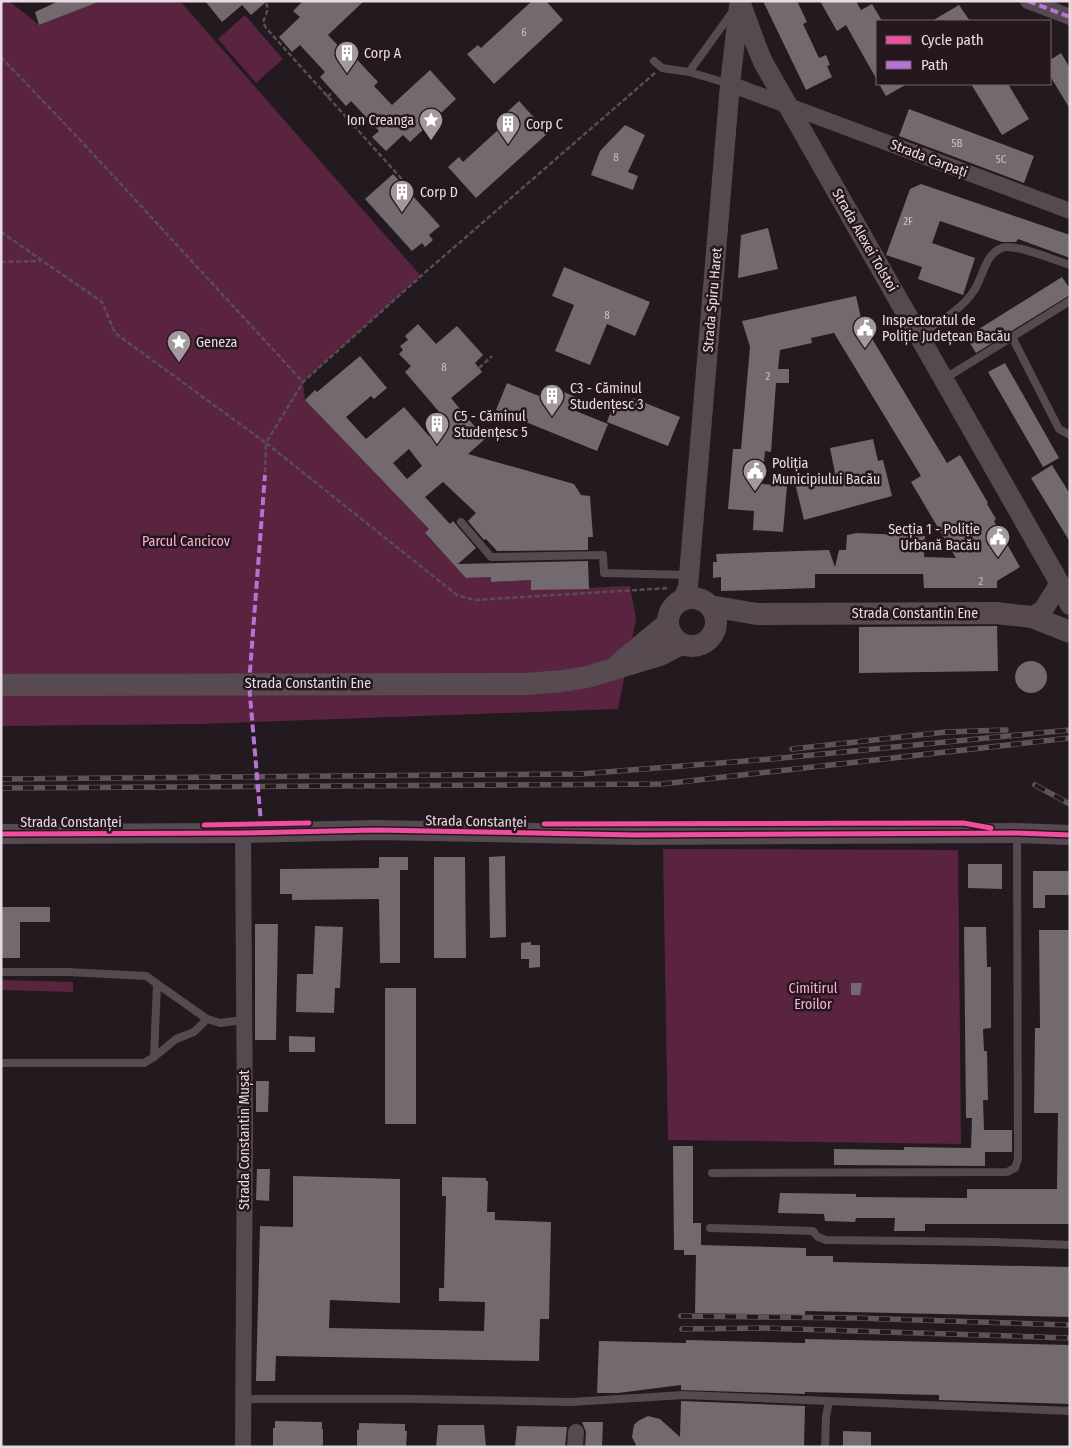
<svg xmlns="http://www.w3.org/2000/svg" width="1071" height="1448" viewBox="0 0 1071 1448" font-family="'Fira Sans Condensed',sans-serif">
<rect width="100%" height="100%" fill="#221a1e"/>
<path fill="#5a2441" d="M1 1H9L39 25 99 1H180L421 276 303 382 305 400 429 529 425 534 456 567 464 564 465 578 491 577V582L531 580V590L630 586 636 619 618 709 199 724 1 726Z
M245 15 283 59 256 83 218 39Z
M663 849 958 850 961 1144 668 1140Z
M1 980 73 982V992L1 990Z"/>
<path fill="#726a6e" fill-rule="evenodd" d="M59 1H98V2L39 25 35 12Z
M205 1H267L251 15 242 5 222 22Z
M303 1H364L328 35 346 54 349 51 378 82 374 86 392 105 430 70 456 99 410 142 403 135 386 151 372 137 379 131 351 101 346 106 320 77 325 72 300 45 292 52 279 37 300 17 293 11Z
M532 1H546L563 20 494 84 467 54 478 45 481 48Z
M763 1H797L807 22 803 24 819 58 826 55 830 65 827 66 832 77 806 90Z
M820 1H856L861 10 872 4 882 21H877V80L846 25 837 31Z
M959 5 970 21H932Z
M1061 53 1070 68V109L1050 76V60Z
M879 84H907L886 96Z
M971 84H1008L1029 119 1002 135Z
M519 101 548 133 476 198 448 167 459 157 463 162 510 119 505 114Z
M909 109 1034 156 1024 183 899 136Z
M625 125 645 135 628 172 638 176 633 190 591 175 600 151Z
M393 174 440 226 429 235 433 240 425 247 422 243 412 251 365 199Z
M921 184 1070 235V258L1018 239 1016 242H1002L940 221 932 243 975 258 963 295 918 279 922 267 886 255 910 189Z
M768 228 778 269 738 278 741 235Z
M564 267 650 302 635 336 607 324 590 365 555 351 574 305 552 296Z
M1062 277 1070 289V295L976 353 966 337Z
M856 296 862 322 947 463 960 455 988 503 987 504 996 519 994 521 1020 567 997 581V588H924L923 574H815V588L721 591V577L713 578V562H717L716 554 829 550 835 567 839 550H846L847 535 857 533 925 536 924 557 956 558 911 482 921 476 834 333 811 338 812 343 780 350 778 369H789V383H776L771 452 765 451 762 484 787 486 783 532 753 530 754 511 728 509 733 449H741L750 347 742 321Z
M418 324 436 344 457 326 483 355 475 363 482 372 451 398 485 439 468 454 574 484 581 495 590 496 593 537H588V550L497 551 486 539 484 540 468 521 476 513 443 482 425 497 450 524 453 521 476 548 458 564 588 561 589 589 531 590V580L491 582V577L466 578 425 533 429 529 305 400 315 390 317 392 360 356 387 388 374 399 371 396 346 417 366 439 404 407 429 436 447 421 405 372 411 366 399 354 403 350 400 346 408 340 405 336ZM409 449 422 466 407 479 393 463Z
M1005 363 1059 458 1043 467 988 372Z
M507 383 549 400 554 388 576 397 571 409 608 424 597 451 496 410Z
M633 398 680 417 668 446 607 422 612 408 618 410 622 400 630 404Z
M873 439 878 461 883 460 892 496 804 520 795 483 835 473 830 448Z
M1052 465 1070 494V542L1031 478Z
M997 626 998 671 859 673V627Z
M1015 677a16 16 0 1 1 32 0a16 16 0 1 1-32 0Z
M505 856 506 937 490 938 489 857Z
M379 857H408V870H400V963H380L379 899 292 900V894H280V869L379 868Z
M434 857H465L466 958H434Z
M968 864H1002V889L968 888Z
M1033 871H1070V895H1045V908H1033Z
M1 907H50V922H20V958H1Z
M255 924H278L276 1040H255Z
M315 926 343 927 340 988H335L334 1013 296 1012 297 974H313Z
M964 927H986L987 967H991V1028L983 1029 984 1051H987L988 1100H983L984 1130H1012V1152H985V1166L834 1165V1149L904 1150V1147L971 1148 972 1118H966Z
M1039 930H1070V1224H925V1231H894L895 1218H856L855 1222 825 1221 824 1214 778 1213 780 1193 856 1194V1197L967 1198V1189H1057L1058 1113H1034L1035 1028H1040Z
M531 942V945H540V967L529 968V959H521V943Z
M851 983H862L860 995H851Z
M385 988H416V1124H385Z
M289 1036 315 1037V1052H289Z
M256 1081H269L268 1112H256Z
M673 1146H693V1223H701V1245L806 1248V1256H833V1262L1070 1267V1317L805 1311V1315L695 1313 696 1255H684V1250H674Z
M257 1169H270L269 1201 256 1200Z
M293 1176 400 1179V1303L330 1300 329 1328 484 1331 485 1302 439 1301V1288H444L446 1196H442V1177L486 1178V1181H488L487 1212H495V1220L551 1222 549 1319H540L539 1361 276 1356 275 1381H256L260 1226 293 1227Z
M805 1339 1070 1345V1404L939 1400V1395L805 1392V1394L681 1390V1385L618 1393H597L599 1341 686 1343V1340L805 1343Z
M681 1401 805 1406 804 1447H637L632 1437 634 1425 638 1421 648 1416 660 1419 680 1437Z
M275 1421 322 1422V1429H323V1445H321V1447L273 1446V1428H275Z
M582 1422H603L602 1447H585L586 1432Z
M359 1423 405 1424V1431H407L406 1447 357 1446V1430H359Z
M438 1425H484L486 1447H436Z
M517 1426 567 1427 565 1447H515Z
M843 1431 871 1432V1447H843Z"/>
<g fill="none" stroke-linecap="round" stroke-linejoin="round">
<path stroke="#574e52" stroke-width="2.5" stroke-dasharray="5 2.5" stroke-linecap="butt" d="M266 3 268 9 263 22 266 28 409 187
M1 57 83 143 303 382
M655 73 421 276 303 382 266 443 457 595 474 600 669 588
M327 97 333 92
M1 232 102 302 115 333 266 443 265 475
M1 262 41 261
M479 368 492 356"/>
<path stroke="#554a50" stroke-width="8" d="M654 61 662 68 689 72 730 84
M689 72 733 11
M919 335C939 322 962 310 975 289 984 274 986 250 1006 247 1021 246 1054 260 1070 265
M1012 337 1059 429 1070 435
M944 379 1070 301
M461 522 491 557 603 555 604 573 689 575
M1 972H67L146 976 207 1019 220 1023 243 1020
M154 1057 176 1039 194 1032 207 1019
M1 1063H144L154 1057 157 984
M712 1173 1007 1172 1015 1168 1018 1159 1017 835
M710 1228 813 1231 818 1237 826 1240 994 1242 1070 1245
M243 1399H415L571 1402 684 1395 1070 1411
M825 1447 826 1417 829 1401"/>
<path stroke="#554a50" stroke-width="16" d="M1028 1 1070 17
M730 84 1070 211
M243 833 245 1130 243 1447
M575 1447 576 1432"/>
<path stroke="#554a50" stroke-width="20" d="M740 1 756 45 763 62 1055 575 1070 605
M683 599 688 587 730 84 739 6
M1032 617 1043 610 1060 583
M1 834 243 833 376 830 635 835 1017 833 1070 835"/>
<path stroke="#584a51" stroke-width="22" d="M668 622a24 24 0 1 1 48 0a24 24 0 1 1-48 0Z
M710 606 757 614 996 613 1032 617 1070 632
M620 663 667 624
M1 685 526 684 562 681 587 677 660 655 681 644"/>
<defs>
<path id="rail" d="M792 749 946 732 1006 730
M1 779 580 774 771 759 1070 730
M1035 785 1070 804
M1 788 662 784 1070 738
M681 1316 855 1318 1070 1325
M682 1329 764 1328 1070 1338"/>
</defs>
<use href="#rail" stroke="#5e555a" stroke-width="5.5"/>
<use href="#rail" stroke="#26161e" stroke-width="4" stroke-dasharray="11" stroke-linecap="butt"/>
<path stroke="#b673d3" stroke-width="4" stroke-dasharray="8 4" stroke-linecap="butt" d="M1028 1 1070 17
M260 828 261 823 249 684 265 475"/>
<defs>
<path id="cycleway" d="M544 824 963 823 991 828
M204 825 309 823
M1 834 243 833 376 830 635 835 1017 833 1070 835"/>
</defs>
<use href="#cycleway" stroke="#26161e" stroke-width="8"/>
<use href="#cycleway" stroke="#ef4d9e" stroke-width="5"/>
</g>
<defs>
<symbol id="building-pin" viewBox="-11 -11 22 30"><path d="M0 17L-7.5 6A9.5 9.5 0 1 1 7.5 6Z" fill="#a2989d" stroke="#26161e"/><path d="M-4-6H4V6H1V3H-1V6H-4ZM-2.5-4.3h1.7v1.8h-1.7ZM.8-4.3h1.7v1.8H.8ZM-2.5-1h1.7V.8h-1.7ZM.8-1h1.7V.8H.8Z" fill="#fff"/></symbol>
<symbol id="sight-pin" viewBox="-11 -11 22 30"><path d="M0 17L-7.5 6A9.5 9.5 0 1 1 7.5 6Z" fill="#a2989d" stroke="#26161e"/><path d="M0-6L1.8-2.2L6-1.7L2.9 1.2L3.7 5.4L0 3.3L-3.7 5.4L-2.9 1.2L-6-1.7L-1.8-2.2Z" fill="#fff"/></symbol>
<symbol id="civic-pin" viewBox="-11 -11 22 30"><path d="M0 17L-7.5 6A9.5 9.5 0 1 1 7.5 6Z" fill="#a2989d" stroke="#26161e"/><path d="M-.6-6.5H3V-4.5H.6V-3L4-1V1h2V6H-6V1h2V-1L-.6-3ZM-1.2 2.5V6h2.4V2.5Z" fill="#fff"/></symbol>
</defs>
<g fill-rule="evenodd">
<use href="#building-pin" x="333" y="39" width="28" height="38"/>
<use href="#sight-pin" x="417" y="106" width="28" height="38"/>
<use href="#building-pin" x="494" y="110" width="28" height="38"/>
<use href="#building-pin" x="388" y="178" width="28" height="38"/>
<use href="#civic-pin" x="851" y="314" width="28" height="38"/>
<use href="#sight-pin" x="165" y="328" width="28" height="38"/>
<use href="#building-pin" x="538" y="382" width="28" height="38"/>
<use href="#building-pin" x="423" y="410" width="28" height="38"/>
<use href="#civic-pin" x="741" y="457" width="28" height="38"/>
<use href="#civic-pin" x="984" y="523" width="28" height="38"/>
</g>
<g text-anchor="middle" stroke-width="5" stroke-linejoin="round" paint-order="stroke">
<g font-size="11" fill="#cac0c4">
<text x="524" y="36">6</text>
<text x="957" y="147">5B</text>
<text x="616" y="161">8</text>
<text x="1001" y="163">5C</text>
<text x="908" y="225">2F</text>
<text x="607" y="319">8</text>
<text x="444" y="371">8</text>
<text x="768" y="380">2</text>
<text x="981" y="585">2</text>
</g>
<g font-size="14" fill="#e7dce1" stroke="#26161e" text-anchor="start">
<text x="364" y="58">Corp A</text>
<text x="414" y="125" text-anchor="end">Ion Creanga</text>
<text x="526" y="129">Corp C</text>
<text x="420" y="197">Corp D</text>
<text x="882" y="325">Inspectoratul de<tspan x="882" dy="16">Poliție Județean Bacău</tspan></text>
<text x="196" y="347">Geneza</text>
<text x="570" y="393">C3 - Căminul<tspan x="570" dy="16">Studențesc 3</tspan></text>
<text x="454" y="421">C5 - Căminul<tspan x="454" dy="16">Studențesc 5</tspan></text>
<text x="772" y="468">Poliția<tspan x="772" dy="16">Municipiului Bacău</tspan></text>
<text x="980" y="534" text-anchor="end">Secția 1 - Poliție<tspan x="980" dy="16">Urbană Bacău</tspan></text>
</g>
<g font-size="14" fill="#e7dce1" stroke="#26161e">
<text transform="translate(929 158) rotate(21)" y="5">Strada Carpați</text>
<text transform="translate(865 240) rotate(60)" y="5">Strada Alexei Tolstoi</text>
<text transform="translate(712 300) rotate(-85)" y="5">Strada Spiru Haret</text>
<text x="915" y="618">Strada Constantin Ene</text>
<text x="308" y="688">Strada Constantin Ene</text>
<text transform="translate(476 821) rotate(1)" y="5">Strada Constanței</text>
<text x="71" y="827">Strada Constanței</text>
<text transform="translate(244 1140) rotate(-90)" y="5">Strada Constantin Mușat</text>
</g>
<g font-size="14" fill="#f9b0d2" stroke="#26161e">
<text x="186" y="546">Parcul Cancicov</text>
<text x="813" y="993">Cimitirul<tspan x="813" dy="16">Eroilor</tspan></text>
</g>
</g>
<rect width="1071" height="1448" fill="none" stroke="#e7dce1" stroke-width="5"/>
<rect x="876" y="20" width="175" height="65" fill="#26161e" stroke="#73656c"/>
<rect x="886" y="36" width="25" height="8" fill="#ef4d9e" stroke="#73656c"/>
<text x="921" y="45" font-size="15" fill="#e7dce1">Cycle path</text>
<rect x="886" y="61" width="25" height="8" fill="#b673d3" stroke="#73656c"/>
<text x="921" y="70" font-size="15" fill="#e7dce1">Path</text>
</svg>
